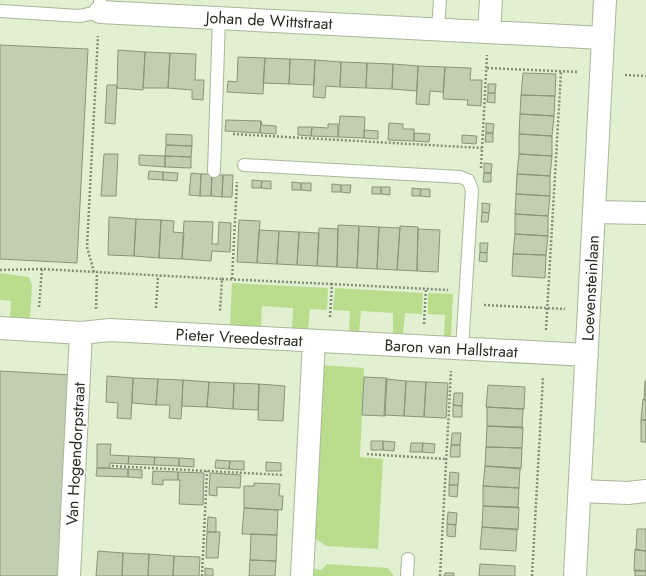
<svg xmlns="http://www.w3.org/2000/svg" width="646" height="576" viewBox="0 0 646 576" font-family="Jost,sans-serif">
<rect width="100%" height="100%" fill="#e2f0d2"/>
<path fill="#badd8d" d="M0 273 29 277 32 285 30 320 10 319 11 301 0 300Z
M232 283 328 288 327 310 310 309 308 330H292L293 308 262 306 261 328 230 325Z
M335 288 423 293 422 314 405 313 403 335H393V313L361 311 359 333H349L350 311 333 310Z
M428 293 453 294 451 337H444L445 315 428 314Z
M321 365 364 368 360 457 383 459 378 549 326 546 316 539 312 529Z
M327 564 388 568 394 576H312L315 569 321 570Z"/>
<path fill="#c0ceb1" stroke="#889579" d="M0 45 88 49 77 263 0 259Z
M118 50 145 52 143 90 117 88Z
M145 52 170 53 168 88H143Z
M170 53 196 54 195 80H204L203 100 192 99V90L168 88Z
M238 57 265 58 263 94 227 92 228 81 237 82Z
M265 58 290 59 289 84 263 83Z
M290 59 315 60 314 85 289 84Z
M315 60 341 62 340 87 326 86 325 98 313 97Z
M341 62 367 63 366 88 340 87Z
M367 63 393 64 392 89 366 88Z
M393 64 418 66 417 91 392 89Z
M418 66 445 67 443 92 430 91 429 105 416 104Z
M445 67 471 68 470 80H482L481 106 467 105 468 100 443 99Z
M523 73 556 74 555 96 521 95Z
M488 84H496L495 93H488Z
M107 85H116L117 88 115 124 105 123Z
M488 93H495V103L487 102Z
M521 95 555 96 554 116 520 114Z
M520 114 554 116 552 136 519 134Z
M340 116 365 117 364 138 338 137Z
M226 120 261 121 260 133 225 131Z
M261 121 262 125 276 126V134L260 133Z
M389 123 403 124V129H414V141L388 140Z
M486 123 494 124 493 133H486Z
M328 124H338V137L311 136 312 127 328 128Z
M298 127H312L311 136 298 135Z
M364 130 378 131V139L364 138Z
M414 133 430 134 429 142 414 141Z
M486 133H493V142H485Z
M166 134 192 135V146L166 145Z
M519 134 552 136V156L519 154Z
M462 135 477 136 476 144 462 143Z
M166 145 192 146 191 157 165 156Z
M104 154H118L116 196H101Z
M519 154 552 156 550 176 517 174Z
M139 155 165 156V167L139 165Z
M165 156 191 157V168L165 167Z
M484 163 492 164 491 173H484Z
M149 171 163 172V180L148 179Z
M163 172 178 173 177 181 163 180Z
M191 173 201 174 200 196 189 195Z
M484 173H491V182H483Z
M201 174H212L211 196H200Z
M212 174 223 175 222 197 211 196Z
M517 174 550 176V196L516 194Z
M223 175H233L232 197H222Z
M252 180 262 181 261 188H252Z
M262 181H271V189L261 188Z
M292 182 301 183V190H292Z
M301 183H311V191L301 190Z
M332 184 341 185V192H332Z
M341 185H351L350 193 341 192Z
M372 187H381V194H372Z
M381 187H390V195L381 194Z
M412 188 421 189 420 196H412Z
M421 189H430V197L420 196Z
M516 194 550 196 548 216 515 214Z
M482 203 490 204 489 213 482 212Z
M482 212 489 213 488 222H481Z
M515 214 548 216V236L515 234Z
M109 217 136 219 134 256 108 255Z
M136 219 161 220 159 258 134 256Z
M161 220 174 221 173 232 184 233 182 259 159 258Z
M239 220 260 221 257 263 237 262Z
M184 221 213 222 212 244H218L219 222 231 223 230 252 212 251 211 261 182 259Z
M338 225 359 226 357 268 337 267Z
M359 226 379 227 377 269 357 268Z
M400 226 418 227 417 271 397 270Z
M379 227 400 228 397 270 377 269Z
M319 228 338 229 337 267 317 266Z
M418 229 440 230 438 272 417 271Z
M259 230 279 231 277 264 257 263Z
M279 231 299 232 297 265 277 264Z
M299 232 319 233 317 266 297 265Z
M515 234 548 236 546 255 513 254Z
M480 243H488L487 253 480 252Z
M480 252 487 253V262L479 261Z
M513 254 546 255 545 278 512 276Z
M0 371 71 375 61 576H0Z
M107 376 133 378 131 419 117 418 118 403 106 402Z
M364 377 387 378 385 416 362 415Z
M133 378 158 379 156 405 132 403Z
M158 379 183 380 181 419 169 418 170 405H156Z
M386 379 406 381 404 416 384 415Z
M183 380 209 382 207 407 182 406Z
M406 381 426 382 424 417 404 416Z
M645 381H646V400H644Z
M209 382 234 383 233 409 207 407Z
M426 382 448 383 446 418 424 417Z
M234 383 259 384 258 410 233 409Z
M259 384 285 386 283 421 258 420Z
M488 385 525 387 524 409 486 407Z
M454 393H463L462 406 453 405Z
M643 399 646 400V420H641Z
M453 405 462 406V417H453Z
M487 407 523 409 522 428 487 426Z
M641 420H646V442H641Z
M487 426 523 427 522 448 486 447Z
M452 433H461L460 445H451Z
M371 441H383V450H371Z
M383 441 395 442 394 451 383 450Z
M411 443H423L422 452H410Z
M423 443 435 444 434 453 422 452Z
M97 444H111L110 455 129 456 128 464 110 463V468H97Z
M451 445H460V457H450Z
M486 447 522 448 521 469 485 466Z
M129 456 155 457 154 465 128 464Z
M155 457 179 458V466L154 465Z
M179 458 194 459V467L179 466Z
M216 460 230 461 229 469 215 468Z
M230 461H244V470L229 469Z
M266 462 281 463V471H266Z
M485 466 520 468 519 488 483 486Z
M97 468 128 469V477L96 476Z
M128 469 142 470V478L128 477Z
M153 471 178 472V480H163V485L152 484Z
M178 472 204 473 203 505 179 504 180 480H178Z
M450 472 459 473 458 485H449Z
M210 473 241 475 240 488 217 487V496L209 495Z
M254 483 280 484 279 496H283L282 510 244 508V486H254Z
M449 485H458L457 497 449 496Z
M483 486 519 488 518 508 483 506Z
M483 506 519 507 518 530 482 527Z
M244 508 278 510 277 535 242 534Z
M448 512 457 513 456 525 447 524Z
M208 517 216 518V532H207Z
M447 524 456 525 455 537 447 536Z
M482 527 517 529 516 551 480 549Z
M637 529H646V551L636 550Z
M207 532H220L218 558H206Z
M251 534 277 535 276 561 250 560Z
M635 549 646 551V571H634Z
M98 551 123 553 122 576H96Z
M123 553 149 554 148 576H122Z
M149 554 174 556 173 576H148Z
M174 556 200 557 199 576H173Z
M250 560 276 561 275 576H249Z
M480 564 515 566V576H479Z
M205 568 213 569V576H205Z
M635 570 646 571V576H635Z
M445 573H454V576H444Z"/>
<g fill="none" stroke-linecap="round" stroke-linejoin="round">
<defs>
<path id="service" d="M0 11 79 16 100 12V0
M438 28 440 0
M244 165 460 177 468 180 472 190 462 349
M214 171 219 18
M407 576 408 559"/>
<path id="minor" d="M100 12 603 38
M489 31 491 0
M594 212 646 213
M0 328 81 333 110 330 587 355
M580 491 628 493 646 491
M69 576 81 333
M302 576 314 341
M575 576 605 0"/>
</defs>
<use href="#service" stroke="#a9b79a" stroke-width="14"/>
<use href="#minor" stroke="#a9b79a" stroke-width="24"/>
<path stroke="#848d79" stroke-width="2.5" stroke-dasharray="2 2" stroke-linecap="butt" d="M487 68 578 72
M625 75 646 76
M233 134 482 148
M481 168 487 55
M0 270 42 269
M94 272 87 247 98 36
M222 279 332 284
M232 279 237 182
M484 305 565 309
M39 307 42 269 222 279 220 311
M156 308 158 276
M96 309 97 272
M330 317 332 284 448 290
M424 324 426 289
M546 330 561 72
M367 454 446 459
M112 466 283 475
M202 576 207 471
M440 576 451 371
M532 576 543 377"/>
<use href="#service" stroke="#fff" stroke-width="12"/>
<use href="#minor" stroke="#fff" stroke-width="22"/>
</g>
<g text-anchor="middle" stroke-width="3.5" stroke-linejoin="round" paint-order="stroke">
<g font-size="16" fill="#282d22" stroke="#fff">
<text transform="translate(269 20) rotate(3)" y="6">Johan de Wittstraat</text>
<text transform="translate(590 288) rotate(-87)" y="6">Loevensteinlaan</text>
<text transform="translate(239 337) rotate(3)" y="6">Pieter Vreedestraat</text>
<text transform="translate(451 348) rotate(3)" y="6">Baron van Hallstraat</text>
<text transform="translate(75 454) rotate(-87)" y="6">Van Hogendorpstraat</text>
</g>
</g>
</svg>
